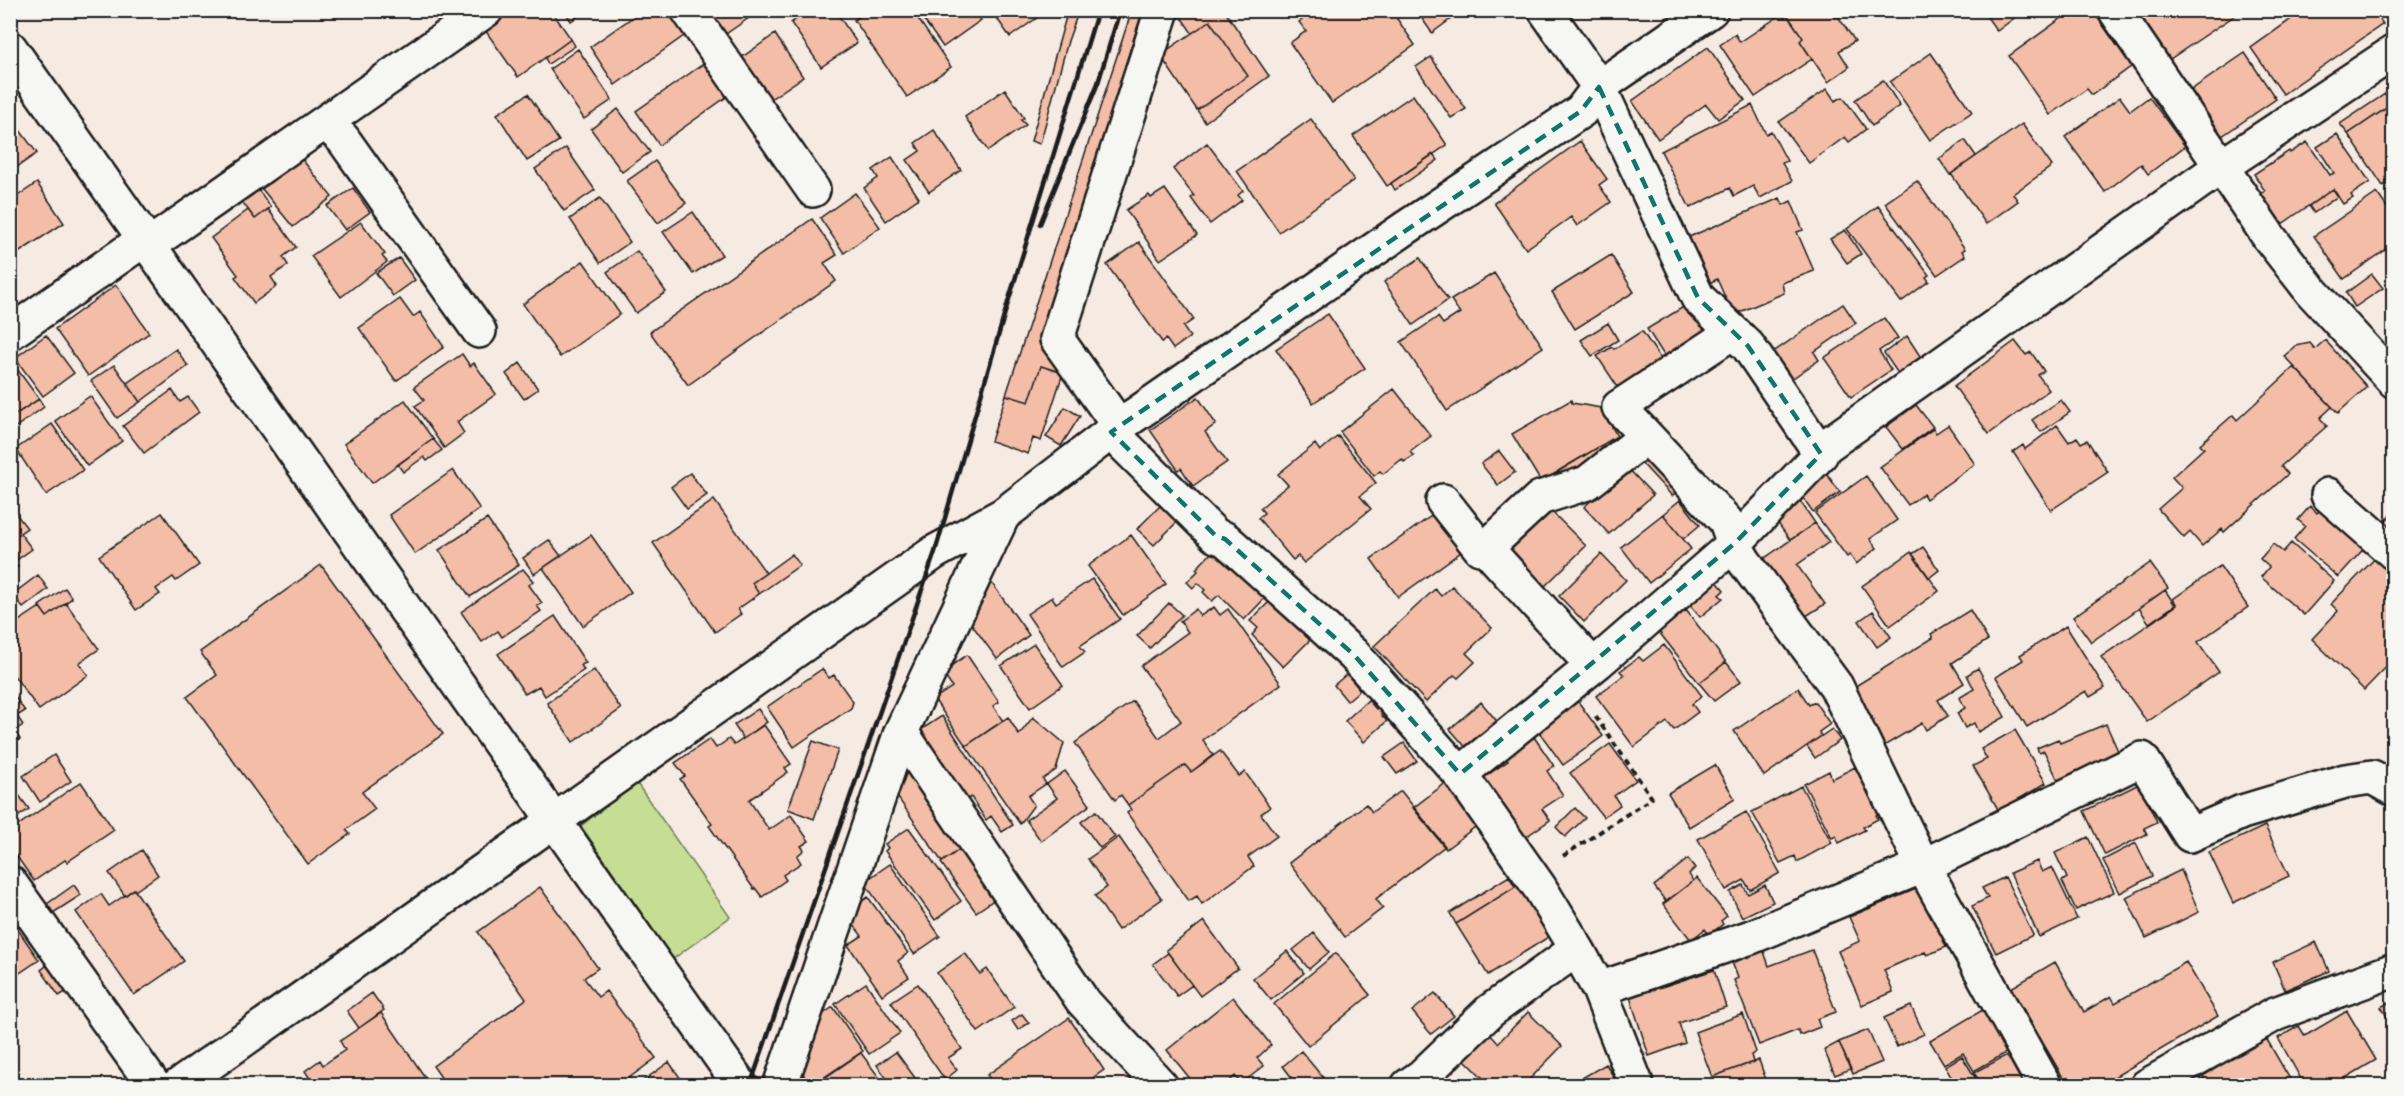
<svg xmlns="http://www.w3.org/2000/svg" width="2404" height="1096" viewBox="0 0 2404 1096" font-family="'Comic Neue',sans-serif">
<rect width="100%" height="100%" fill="#f5ebe3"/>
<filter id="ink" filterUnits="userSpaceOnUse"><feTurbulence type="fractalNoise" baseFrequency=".0167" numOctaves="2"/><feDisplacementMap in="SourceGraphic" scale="12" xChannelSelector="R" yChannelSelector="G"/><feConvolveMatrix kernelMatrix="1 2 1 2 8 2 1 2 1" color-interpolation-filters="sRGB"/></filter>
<g filter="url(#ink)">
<path fill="#c5de94" stroke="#707d58" stroke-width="1.5" d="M636 782 730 917 673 959 581 826Z"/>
<path fill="#f3bda7" stroke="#1c1c1c" stroke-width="1.5" d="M513 10H551L571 39 518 77 485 30Z
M564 10H587L571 21Z
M643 10H673L688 33 615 85 590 47Z
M701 10 759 11 720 38Z
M809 10H835L857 43 821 67 791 23Z
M868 10H912L951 67 907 97 854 20Z
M935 10H974L981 20 943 47 923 19Z
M991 10H1048L1010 37Z
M1068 10H1079L1068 41 1040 144 1031 141Z
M1132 10H1143L1121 78 1096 165 1063 373 1041 366 1029 402 1006 395Z
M1183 10H1224L1269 76 1205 122 1197 110 1248 76 1210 21 1192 33 1179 14Z
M1315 10H1391L1415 45 1332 103 1290 43 1306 31 1299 22Z
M1416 10H1463L1432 33Z
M1784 10H1829L1834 17 1837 15 1855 41 1839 51 1849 67 1828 82 1800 41 1803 38Z
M1982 10H2025L1997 31Z
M2073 10H2092L2132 66 2092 95 2087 89 2050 115 2009 56Z
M2148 10H2239L2240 12 2170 59 2140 15Z
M2304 10H2374L2383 24 2283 94 2251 48Z
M1785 12 1803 38 1800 41 1812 59 1755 97 1720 45 1735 34 1740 42Z
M1210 21 1248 76 1197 110 1160 55Z
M775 34 803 77 766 102 738 60Z
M571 39 575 46 548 64 545 58Z
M1708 47 1745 100 1718 119 1706 104 1658 139 1632 101Z
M578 49 612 100 584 119 550 69Z
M1931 53 1972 112 1930 140 1890 82Z
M2245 53 2276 99 2222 136 2191 90Z
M1431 57 1466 109 1451 118 1416 67Z
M709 60 732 93 659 145 636 111Z
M1883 80 1900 106 1872 126 1855 100Z
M2394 88V103L2348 134 2340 124Z
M1005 89 1024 118 1021 120 1026 125 988 151 965 117Z
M1827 89 1835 101 1843 97 1866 129 1849 142 1845 137 1809 163 1779 122Z
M528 94 559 141 527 161 497 114Z
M1413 95 1447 145 1387 186 1353 136Z
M2120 97 2130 111 2149 97 2185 146 2148 174 2141 164 2105 192 2065 137Z
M2394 103V179L2383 186 2348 134Z
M1752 105 1766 134 1771 131 1787 161 1782 163 1792 181 1760 198 1753 186 1734 196 1730 188 1690 208 1661 151Z
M618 109 650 152 622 172 591 129Z
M10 117 37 153 10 172Z
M1311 119 1354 180 1279 232 1237 171Z
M2022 124 2052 166 2013 194 2018 201 1986 224 1951 174Z
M934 130 961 170 929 192 907 160 920 151 915 143Z
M2337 134 2370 182 2351 195 2353 198 2343 204 2333 189 2282 224 2261 194 2265 191 2254 174 2289 151 2290 153 2307 142 2330 175 2334 173 2317 147Z
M1965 140 1976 156 1950 175 1939 159Z
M1580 141 1607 179 1599 185 1611 202 1577 226 1571 217 1526 249 1494 203Z
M1207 143 1243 191 1238 195 1242 200 1210 224 1191 198 1194 196 1173 169Z
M566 148 595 190 564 211 535 169Z
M1433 154 1438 160 1395 190 1391 183Z
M892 157 919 198 886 221 864 188 878 178 873 170Z
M301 158 332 197 293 227 262 189Z
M655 161 686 203 658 223 627 181Z
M1917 181 1965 249 1962 251 1965 256 1937 275 1885 203Z
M37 183 64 223 15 255 18 259 11 265 10 201Z
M256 187 271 207 255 219 240 199Z
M353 188 370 212 345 230 327 206Z
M1165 189 1197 235 1160 260 1126 210 1149 195 1151 198Z
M2333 189 2338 196 2314 213 2309 206Z
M855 193 880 227 844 253 820 218Z
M2377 193 2394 218V244L2344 279 2314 236Z
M600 198 630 242 600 263 570 219Z
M1780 198 1783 205 1791 201 1803 230 1797 232 1814 271 1782 283 1784 293 1733 315 1717 279 1708 284 1689 237Z
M1878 206 1929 275 1926 277 1929 281 1901 302 1847 229Z
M268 209 296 247 283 257 288 265 271 277 277 286 254 303 235 277 238 275 211 238 248 210 255 219Z
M693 212 722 255 693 274 663 232Z
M812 219 837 255 824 263 836 281 688 385 650 332Z
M361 222 385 254 382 256 387 262 341 297 311 256Z
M1845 230 1861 254 1847 263 1830 239Z
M1139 242 1194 319 1183 327 1190 337 1173 349 1166 339 1162 342 1107 265Z
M637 251 666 292 636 313 607 272Z
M1611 255 1634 292 1575 329 1552 292Z
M399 258 415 280 393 296 376 273Z
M1420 258 1448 300 1413 325 1384 282Z
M583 261 620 314 560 357 523 304Z
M1494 273 1543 347 1447 411 1401 342 1438 317 1443 324 1460 313 1451 300Z
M2372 274 2383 288 2355 307 2346 293Z
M116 285 149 333 88 376 55 329Z
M400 299 413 317 420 312 444 347 396 381 359 328Z
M1690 303 1711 337 1669 363 1647 329Z
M1843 304 1856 323 1814 352 1819 360 1790 380 1772 353Z
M1328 314 1365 368 1313 403 1276 349Z
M1884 318 1898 338 1879 351 1891 370 1851 397 1824 358Z
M1608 323 1618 340 1592 356 1581 340Z
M1642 331 1666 367 1623 395 1597 356 1612 347 1614 349Z
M46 335 74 373 43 396 15 358Z
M1907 336 1922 359 1899 375 1884 353Z
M2325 340 2367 387 2338 413 2284 356 2296 346 2310 343 2315 349Z
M2015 341 2026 355 2031 352 2044 371 2038 375 2049 390 1989 434 1954 386Z
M176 349 188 366 140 402 127 383Z
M462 354 470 366 474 363 496 394 457 422 464 433 444 448 415 406 424 400 414 387Z
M12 362 39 399 10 418V363Z
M520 363 538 389 524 399 506 374Z
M114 365 140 402 117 418 91 381Z
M1041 366 1063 373 1041 441 1033 438 1028 454 991 441 1006 395 1029 402Z
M2294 367 2332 407 2320 418 2327 426 2281 466 2288 474 2224 532 2222 529 2202 546 2190 532 2184 538 2158 509 2182 488 2172 477 2204 448 2200 444 2233 415 2237 420Z
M1394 389 1431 436 1410 452 1414 456 1404 462 1402 459 1383 474 1380 471 1374 476 1340 432Z
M172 390 180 402 188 397 199 412 144 453 123 426Z
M90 396 122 441 87 466 55 421Z
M1198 397 1216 424 1205 432 1227 462 1193 486 1181 468 1178 470 1150 430Z
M39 399 44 407 10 431V418Z
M405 400 433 439 372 483 344 444Z
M1571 400 1572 403 1601 408 1617 436 1541 482 1512 434Z
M2061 400 2070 412 2041 432 2032 420Z
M1916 405 1933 427 1903 449 1886 427Z
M1065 407 1080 416 1061 446 1046 437Z
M52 424 83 470 46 495 16 449Z
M1948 425 1975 464 1926 499 1923 494 1908 505 1880 467 1933 429 1936 433Z
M2057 425 2069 442 2077 437 2081 443 2087 440 2108 472 2051 510 2013 452 2023 445 2025 449Z
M1338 436 1376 483 1360 496 1371 509 1304 563 1298 556 1293 560 1258 518 1264 513 1260 508 1288 485 1278 474 1315 444 1320 451Z
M1617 436 1622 445 1566 485 1558 471Z
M433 439 442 450 427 461 424 457 403 472 398 465Z
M1646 450 1681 488 1672 496 1637 458Z
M1499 451 1515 472 1498 485 1481 464Z
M1627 467 1653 495 1609 534 1584 507Z
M453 470 480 509 415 554 389 515Z
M690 473 707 495 687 509 671 487Z
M1826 473 1840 492 1813 512 1799 492Z
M1866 476 1897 520 1870 539 1877 548 1856 564 1850 555 1847 557 1815 513Z
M1798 498 1815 523 1790 540 1774 518Z
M714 500 766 573 752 583 759 594 738 609 741 614 715 632 653 543Z
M1680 500 1700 525 1683 539 1663 514Z
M1162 504 1178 521 1154 545 1137 529Z
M2325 504 2369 543 2338 577 2294 539 2305 526 2298 520 2310 506 2317 513Z
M10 506 27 528 20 533 32 549 14 562 18 567 10 572Z
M1441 509 1468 547 1398 597 1371 559Z
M1551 511 1586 546 1544 587 1506 548 1526 529 1529 532Z
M2394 512V536L2382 524Z
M162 513 199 565 176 581 173 577 156 589 160 594 136 610 99 556Z
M1663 514 1691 549 1649 583 1621 547Z
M487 519 519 565 470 597 439 550Z
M1815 523 1829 542 1797 565 1825 604 1803 618 1762 560Z
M591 535 631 592 583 626 543 568Z
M1131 535 1166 584 1123 615 1088 566Z
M549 540 561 556 534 574 523 558Z
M2291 543 2334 581 2304 615 2261 577 2269 567 2260 559 2273 544 2283 552Z
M1217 547 1267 596 1244 620 1219 595 1212 601 1203 592 1205 590 1198 583 1193 588 1187 582 1198 571 1196 569Z
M1923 547 1939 570 1929 578 1912 554Z
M1911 552 1939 591 1890 626 1862 586Z
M2381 552 2394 565V659L2364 690 2312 639 2338 611 2331 604Z
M792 554 800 565 759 594 752 583Z
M1601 554 1626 580 1584 622 1559 596Z
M2150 563 2168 588 2091 642 2073 617Z
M321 565 443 734 362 792 375 809 346 830 350 834 308 864 187 697 217 675 200 652Z
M2220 566 2248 607 2198 642 2219 672 2147 722 2101 657 2177 605 2173 599Z
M523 569 533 581 529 585 542 603 537 606 541 611 502 637 498 631 482 642 461 612Z
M38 575 48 589 23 608 13 594Z
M1092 579 1120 619 1080 646 1085 652 1063 667 1027 614 1052 597 1056 603Z
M1715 579 1724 590 1719 595 1723 598 1700 617 1687 602Z
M991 582 1029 635 997 659 970 622Z
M1452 586 1492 628 1466 653 1475 662 1458 678 1454 675 1426 702 1374 646 1435 589 1441 596Z
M65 588 72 598 47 617 39 606Z
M2165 590 2175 605 2149 623 2139 608Z
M1270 601 1310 640 1283 667 1252 635 1258 628 1250 621Z
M66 603 99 649 79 663 88 675 39 710 10 670V627L40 607 47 617Z
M1169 603 1182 615 1150 648 1137 636Z
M1214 607 1220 615 1228 609 1281 684 1203 740 1213 755 1191 772 1185 765 1128 805 1121 795 1115 800 1075 743 1133 701 1159 738 1181 721 1141 666 1188 632 1180 621 1196 609 1200 616Z
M1686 610 1726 662 1699 683 1659 632Z
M1970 610 1988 640 1952 663 1964 683 1938 700 1948 716 1926 730 1922 723 1884 746 1849 690 1933 638 1931 634Z
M1873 611 1891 637 1877 647 1859 621Z
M555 616 586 663 581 665 584 670 545 696 539 686 525 694 498 654Z
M2066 626 2105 688 2090 697 2086 691 2027 727 1996 677 2023 660 2020 655Z
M1034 644 1063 685 1030 708 1001 666Z
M1664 645 1702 696 1692 704 1698 712 1674 730 1667 722 1634 747 1596 696 1624 675 1620 671 1639 657 1643 661Z
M967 655 999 702 993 706 1003 721 966 746 934 699 952 687 942 672Z
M1726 662 1741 681 1714 701 1699 683Z
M1978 668 2005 717 1978 732 1974 723 1965 728 1957 713 1965 708 1959 698 1974 689 1967 675Z
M822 669 829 678 834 675 853 702 851 708 794 747 767 707Z
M594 670 621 709 573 742 547 703Z
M1347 674 1360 690 1347 701 1334 685Z
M1798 688 1809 705 1815 702 1830 724 1819 732 1821 736 1764 776 1734 731Z
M10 690 25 711 17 716 23 725 14 731 20 739 10 746Z
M1368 700 1376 709 1381 705 1386 711 1381 715 1387 721 1364 742 1345 721Z
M1577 700 1603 736 1563 765 1537 729Z
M1481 702 1500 725 1469 751 1450 729Z
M758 709 767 722 743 739 734 725Z
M942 716 1013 825 1002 832 991 816 986 820 971 797 965 801 919 731Z
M1008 717 1019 735 1033 717 1064 743 1056 770 1043 779 1046 784 1028 796 1034 805 1020 824 966 746Z
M2106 724 2119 753 2058 780 2044 751 2039 753 2037 748 2058 739 2060 743Z
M764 725 791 764 785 768 788 772 749 800 769 830 791 815 809 841 801 846 804 850 797 856 801 863 783 875 786 880 762 897 755 888 754 889 709 826 712 824 680 779 685 776 675 763 710 739 716 748 729 739 734 745Z
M1832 729 1840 740 1815 758 1807 746Z
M2015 730 2046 783 1999 811 1973 766 1987 759 1981 749Z
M1534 737 1554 766 1547 771 1563 795 1542 809 1550 820 1524 838 1483 778 1508 761 1505 756Z
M813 741 838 750 814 819 788 809Z
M1404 743 1417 761 1397 774 1384 757Z
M1610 744 1636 780 1614 796 1620 805 1603 817 1570 773Z
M1220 751 1239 776 1245 772 1270 807 1261 814 1277 836 1248 857 1254 866 1202 904 1197 896 1189 901 1127 813 1131 810 1128 805 1185 765 1191 772Z
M54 755 71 781 40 802 23 776Z
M908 757 968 843 942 862 896 795Z
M1715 765 1735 799 1689 827 1668 793Z
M1855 767 1881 812 1876 815 1878 819 1863 827 1865 830 1839 843 1836 836 1832 838 1804 784 1829 771 1832 779Z
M1065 771 1090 805 1041 841 1026 820 1057 798 1047 784Z
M81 782 114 830 67 862 65 860 34 881 10 847V831Z
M1447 782 1479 824 1446 849 1413 808Z
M2139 784 2157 822 2144 828 2147 834 2105 855 2084 811Z
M1801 786 1832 843 1797 862 1795 856 1780 863 1752 812Z
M1401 791 1445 846 1376 899 1383 908 1345 937 1289 863 1366 804 1372 812Z
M18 794 29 809 10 822V800Z
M1575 808 1585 818 1565 837 1556 827Z
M1096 811 1115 837 1100 848 1081 822Z
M1746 812 1780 873 1750 890 1744 880 1726 890 1698 839Z
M2265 826 2289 876 2233 903 2209 852Z
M909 828 961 901 935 920 885 851 888 848 885 844Z
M1119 837 1162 899 1118 930 1095 896 1107 887 1088 859Z
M2088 837 2114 892 2076 910 2062 881 2067 878 2055 853Z
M2136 843 2152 876 2120 893 2103 860Z
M963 847 998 897 976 912 941 863Z
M142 850 158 875 135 891 134 889 125 896 109 873Z
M1688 859 1695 868 1689 874 1693 881 1666 902 1654 886Z
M2037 861 2042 872 2052 867 2077 919 2039 937 2010 873Z
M890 864 940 936 914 954 864 882Z
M2181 870 2199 912 2146 938 2126 897Z
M1509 876 1515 887 1456 924 1450 913Z
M2005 877 2033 935 1996 953 1972 906 1988 898 1982 888Z
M1697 878 1727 916 1721 921 1723 924 1709 935 1705 929 1691 940 1663 904Z
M74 885 81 895 53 913 47 904Z
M1518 885 1550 936 1488 975 1456 924Z
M1743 885 1748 894 1765 885 1773 902 1742 917 1730 892Z
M540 887 598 968 584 978 598 997 606 991 656 1058 618 1086H594L590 1080 582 1086H543L542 1083 539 1086H447L433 1066 526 999 478 932Z
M1921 887 1946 947 1927 955 1925 952 1884 970 1893 992 1862 1005 1838 951 1860 941 1849 917Z
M134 889 184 961 134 995 76 912 101 894 109 906Z
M868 897 908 953 898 961 909 977 882 995 848 945 862 936 850 920 856 906Z
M10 918 39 960 12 978 10 976Z
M1204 921 1238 968 1200 996 1166 950Z
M1314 933 1329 952 1309 969 1293 950Z
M2316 942 2329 971 2285 990 2273 962Z
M1762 946 1769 966 1812 950 1836 1012 1817 1019 1820 1027 1800 1035 1798 1030 1759 1045 1734 980 1738 978 1730 957Z
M1287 951 1304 973 1271 1000 1253 978Z
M965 953 980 974 987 969 1014 1007 978 1032 937 973Z
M1168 953 1192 985 1177 996 1153 964Z
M1336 953 1370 995 1308 1046 1274 1004Z
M2055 962 2084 1012 2111 996 2115 1003 2186 962 2218 1016 2099 1086H2068L2011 988Z
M50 963 69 990 59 996 41 970Z
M1714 970 1726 1007 1679 1023 1685 1043 1649 1056 1630 997Z
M866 983 900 1033 869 1054 835 1004Z
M918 984 962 1049 948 1058 957 1070 945 1080 891 1002Z
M372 993 384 1010 359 1028 347 1011Z
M1435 993 1454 1016 1431 1034 1412 1011Z
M1233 997 1271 1045 1257 1058 1264 1066 1241 1084 1235 1076 1224 1086H1196L1167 1050Z
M2394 999V1025L2393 1026 2381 1007Z
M1911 1006 1924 1034 1897 1047 1884 1018Z
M833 1007 863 1051 811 1086 799 1068 819 1017Z
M1986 1008 2011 1050 1974 1071 1963 1053 1944 1064 1930 1041Z
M2347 1011 2376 1060 2332 1086H2305L2278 1038 2299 1026 2305 1036Z
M1528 1012 1562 1046 1523 1086H1491L1464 1059 1489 1033 1498 1043Z
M381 1013 431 1086H315L305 1071 320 1060 323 1065 345 1050 340 1041Z
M1022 1014 1029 1023 1018 1030 1012 1021Z
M1743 1014 1756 1052 1751 1055 1753 1062 1712 1077 1695 1032Z
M1069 1018 1104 1070 1081 1086H995L987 1075Z
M1868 1030 1882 1062 1853 1074 1839 1042Z
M2266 1038 2294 1086H2195L2205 1080 2203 1076Z
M1839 1042 1850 1069 1835 1075 1824 1050Z
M1301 1051 1330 1086H1298L1283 1066Z
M896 1052 921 1086H892L877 1065Z
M861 1053 884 1084 813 1086Z
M2007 1055 2024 1086H1970L1979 1080 1974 1073Z
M1962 1056 1976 1079 1965 1086H1956L1945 1066Z
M1759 1060 1768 1086H1715L1712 1077Z
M669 1062 686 1086H636Z
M1606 1064 1619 1086H1577L1575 1082Z"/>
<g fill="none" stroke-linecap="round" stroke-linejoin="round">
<defs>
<path id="minor" d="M688 10 813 190
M1545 10 1599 87 1698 298 1748 346 1821 454
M2115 10 2269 237 2312 292 2394 381
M10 48 741 1086
M326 123 343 139 479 331
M149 245 486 10
M1733 332 1619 407 1726 521 1734 544 1744 561 1836 686 1923 866 2045 1086
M10 333 145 239
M1119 426 1057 339 1162 10
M1111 432 1216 536 1225 539 1354 655 1460 774 1540 888 1577 949 1599 989 1637 1086
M2328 495 2394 553
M1443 501 1480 548H1486L1540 498 1587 483 1646 437
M1486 548 1593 666
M901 732 1082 1000 1161 1086
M1460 774 1598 662 1734 544 1821 454 1823 448 2222 166 2394 52
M10 883 154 1086
M1599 989 1751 937 1923 866 2142 759 2190 835 2242 812 2345 781 2372 777 2394 789
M178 1086 935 552 1003 515 1119 426 1404 229 1581 111 1599 87 1711 10
M780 1086 901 732 1003 515
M1408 1086 1422 1076 1490 1011 1577 949
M2147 1086 2275 1014 2394 970"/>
</defs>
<use href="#minor" stroke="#1c1c1c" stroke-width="38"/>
<path stroke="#1c1c1c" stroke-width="4" stroke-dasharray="6 4.5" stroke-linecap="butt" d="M1563 856 1652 798 1593 713"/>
<use href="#minor" stroke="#f6f6f2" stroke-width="33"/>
<path stroke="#1c1c1c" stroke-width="4.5" d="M1040 224 1098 83 1120 10
M750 1086 935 552 1009 299 1098 10"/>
</g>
</g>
<path fill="none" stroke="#0f766e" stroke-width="4.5" stroke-dasharray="12 8" stroke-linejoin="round" d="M1599 87 1698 298 1748 346 1821 454 1734 544 1460 774 1354 655 1225 539 1216 536 1111 432 1581 111Z"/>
<rect width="2404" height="1096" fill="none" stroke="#f6f6f2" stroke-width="36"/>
<rect x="18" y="18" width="2368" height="1060" fill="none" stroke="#1c1c1c" stroke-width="2" filter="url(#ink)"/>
</svg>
